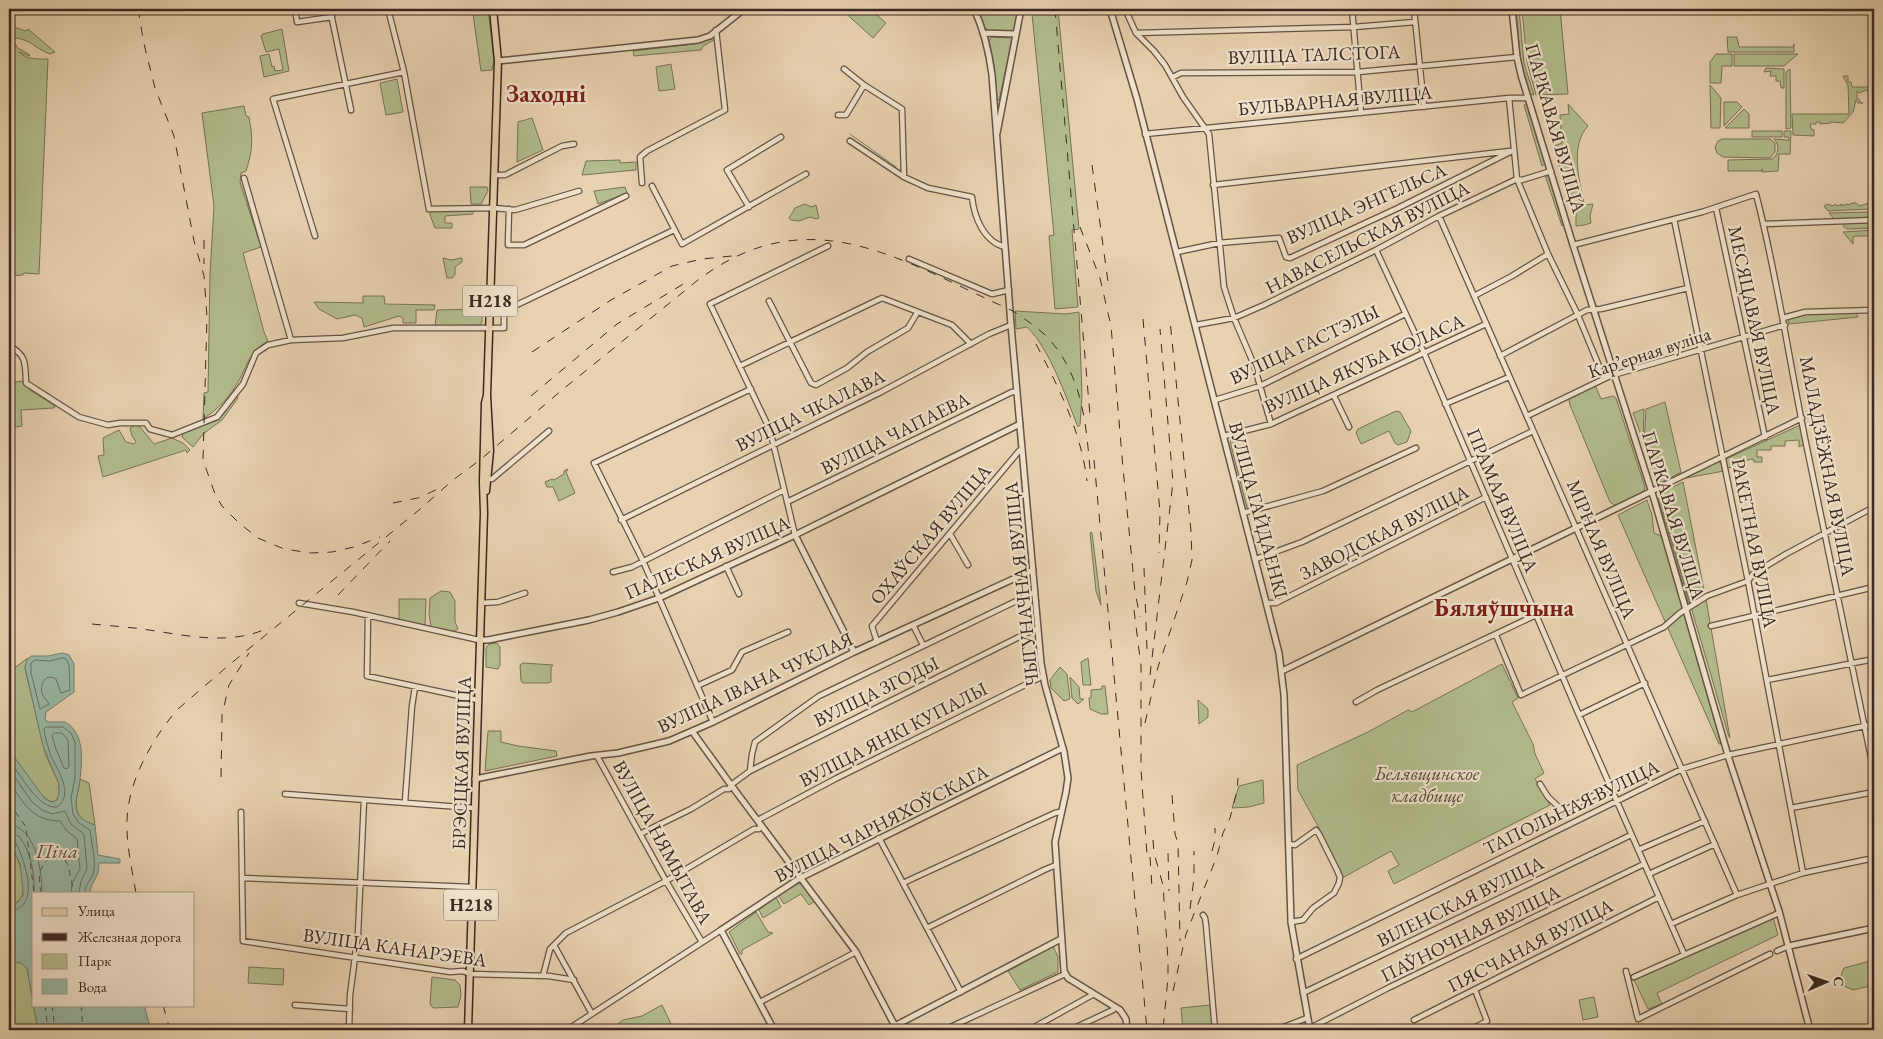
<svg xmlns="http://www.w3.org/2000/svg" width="1883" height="1039" viewBox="0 0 1883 1039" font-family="'EB Garamond',serif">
<rect width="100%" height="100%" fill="#e8d2b0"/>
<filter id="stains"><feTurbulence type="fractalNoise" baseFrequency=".004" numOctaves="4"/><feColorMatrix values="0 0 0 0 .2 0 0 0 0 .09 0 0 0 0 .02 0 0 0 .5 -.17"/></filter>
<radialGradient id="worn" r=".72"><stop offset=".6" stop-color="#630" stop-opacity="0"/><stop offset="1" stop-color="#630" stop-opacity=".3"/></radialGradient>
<path fill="#b3bd8d" stroke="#767357" d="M481 9H488L494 60 492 70 481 71 473 14 481 12Z
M841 9H870L886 23 873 38Z
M977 9H1020L1015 30 1012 32 989 31 984 27Z
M1027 9H1058L1079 229 1072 230 1078 307 1055 309 1049 236 1054 235 1032 14Z
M1516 9H1519L1524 63 1534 95 1530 94 1520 58Z
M1522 9H1560L1568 94 1536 95 1527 62Z
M1744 9H1786V11L1784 13H1744Z
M14 27 26 31 28 29 55 52 50 54C37 50 29 38 14 38L11 33Z
M282 29 289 71 264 77 260 56 269 54 272 67 274 66 275 71 283 70 279 49 266 52 261 36 263 34Z
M715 37 716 39 703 46 701 50 634 56 633 51 694 44Z
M991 37 1011 38 1012 39 999 101 997 99 989 41Z
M1727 37H1737L1739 47H1793L1794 44V52H1728Z
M9 42 15 48 12 42H14L18 48 30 55 29 56 19 52C26 60 39 59 48 59L39 274 24 273 23 275 9 276Z
M1716 54H1732V66H1722L1721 83H1710V62Z
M1734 54H1798L1784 66H1734Z
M671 64 675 89 659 91 656 67Z
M1766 68 1784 69V88H1781L1780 81H1776V76H1770L1771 71 1764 72Z
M1790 69 1791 128 1786 129V72Z
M1843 76H1848V82H1851L1852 87H1874V92L1866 90 1859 93 1857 91V99H1859L1860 102 1863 103H1858L1856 100 1853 112 1843 123 1831 122V123L1820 124V122H1816V124H1810L1811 129 1814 130V136L1793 135 1792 114H1849L1848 85Z
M397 79 403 112 386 115 380 83Z
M1710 85 1721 98 1720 128H1711Z
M1724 102H1737L1742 107 1724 126Z
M1527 104 1545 164 1542 166 1524 105Z
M1568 104 1588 126C1570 145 1579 179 1584 203L1565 189 1554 146 1562 143 1560 115 1569 114Z
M244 106 246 116 249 117C253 140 253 149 246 171L241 173 240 182 261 247 243 253 264 332 268 341C248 353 249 363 238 382 229 398 218 409 203 419L204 393 208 392 210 274 214 206 202 113Z
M1744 109 1749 114V128H1725Z
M532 118 543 150 517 162 518 122Z
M1752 131H1782V137H1752Z
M1784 131H1791L1790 154H1779L1778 171 1762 172V169V171H1728V160L1772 159C1779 155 1780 145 1774 139L1787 140 1789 141 1788 137H1784Z
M1722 139H1770L1775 143V152L1770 158 1723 157 1717 153 1715 147 1718 141Z
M620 160V163L636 162V170L582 175 586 161Z
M1545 175 1549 177 1564 224 1562 226Z
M470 187H487L488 191 481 204H471Z
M625 187 627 193 598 204 594 191Z
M1853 203H1856L1859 206 1869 203V209L1828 211 1824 206 1827 204 1833 206 1835 204 1838 206 1842 204V206L1847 204 1849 205 1850 204Z
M805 204 811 207 816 205 819 218 816 219 810 217 799 221 791 220 789 218 795 208Z
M1593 204 1590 216 1591 223 1585 225 1576 226V206Z
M473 210V214L445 216V223H452V228H435L430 215V211Z
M1870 212 1873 217 1834 219 1829 213Z
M1874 222V228L1847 229 1843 226 1845 223Z
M1874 230V236H1856L1853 237V244L1843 232Z
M443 258 451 260 462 258V262L455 267V275L452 278H447Z
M363 296H384L385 304 435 305 434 310H416V323H403V318L399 316 364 327 362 318 355 315 337 319 319 309 314 302 363 303Z
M476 309 482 316V323L480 325 435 326 437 310Z
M1015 311 1066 314 1079 312 1082 395 1080 425 1078 427C1066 397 1050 349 1027 327L1016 329Z
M1856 312 1858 317 1789 324 1788 319 1805 314Z
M23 381 30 390 55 406 54 408 21 410 22 426 9 428V408H11L9 385 16 382Z
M1595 385 1601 399 1613 396 1616 398 1645 487 1644 491 1616 506 1610 502 1570 405 1569 400 1572 397Z
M237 396 238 398 222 420 203 434 193 447 182 437 183 433 218 420Z
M1665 402 1681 472 1657 485 1644 442 1646 409Z
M1644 409 1643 440 1633 413Z
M1396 411 1400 412 1411 431 1407 442 1398 445 1395 443 1389 431 1361 444 1356 433 1358 429Z
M136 425 140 427 154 444 172 438 183 443 190 450 187 453 186 450 103 477 98 456 104 455 103 438 119 430 126 442 134 444 136 442 132 436 130 428Z
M1798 426H1801L1805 444 1799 447V440L1785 441V446H1771V450H1757V457H1762V462H1754L1753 459 1738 462 1737 466 1728 468 1725 461 1728 458Z
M1233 435 1252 509 1247 508 1230 442Z
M1718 462 1722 463 1724 471 1686 478Z
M568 469 566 472 575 493 559 501 553 487H547L545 482 552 479 554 480 564 474V471Z
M1683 482 1705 595 1690 603 1659 497 1661 493Z
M1658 498 1690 604 1689 605 1664 523Z
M1647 500 1652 515 1654 533 1661 536 1665 546 1721 744H1719L1618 515Z
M1091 532 1092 533 1101 605 1096 591 1090 533Z
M441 591 450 592 455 601V622L458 629 452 632 431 627 429 614 430 598Z
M399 599H426L425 625 399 620Z
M1706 599 1730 738 1729 737 1691 607Z
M497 643 500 647V665L498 669 486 667V648L489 644Z
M28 658 25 667 26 673 45 753 59 784V797L55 802 49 801 41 794 9 750V672Z
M1088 658 1091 685H1083L1081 662Z
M523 663 553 665 551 668V682L548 683H523L521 681 520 665Z
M1502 664 1518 698 1512 702 1533 744 1535 754 1544 773 1535 779 1550 805 1394 884 1388 871 1399 865 1391 851 1344 877 1342 876 1319 828 1298 790 1297 765 1368 732 1408 710 1412 712Z
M1060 667 1067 674 1070 699 1064 701 1051 688 1050 680Z
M1070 677 1079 687 1080 699H1084L1078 704 1072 698Z
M1102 686H1105L1108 714H1101L1090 709 1089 698H1091V690L1102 689Z
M1198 700 1208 709V717L1199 724Z
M488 731H501V742L518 746 556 751 557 756 485 771Z
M80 779 89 783 95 825C68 818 77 799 80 779Z
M1263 780 1264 803 1249 807 1232 808 1239 786Z
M9 840C17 856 38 899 9 906Z
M801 882 815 899V901L809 905 801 894 784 904 778 895Z
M776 897 781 907 763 918 759 910Z
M756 912 768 932 773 933 742 950V954H740L729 932Z
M1773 917 1778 935 1657 993 1662 1004 1648 1009 1634 980Z
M1053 946 1058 957V972L1020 990 1008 971Z
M1874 960V985L1853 990 1844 986 1840 978 1844 968Z
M9 961 21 963 27 968 38 1030H9Z
M249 967 284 969 283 985 248 983Z
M432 977 455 980 460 985 461 995 458 1007 433 1008 430 1004Z
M1594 997 1598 1017 1583 1020 1579 1000Z
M662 1005 674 1030H610L623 1020 642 1016Z
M1210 1005 1213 1030H1183L1181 1008Z"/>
<path fill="#98b8a6" stroke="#727f71" d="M63 653 69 655 74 664V692L46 712 45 720 49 722H65C85 733 82 760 80 780 77 800 68 817 95 825L98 855 120 859V863H99C99 880 91 880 90 893H34V1005H144L151 1030H38L27 968 21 963 9 961V906L18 902 23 895V890L20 864 9 840V750L45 799 52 802 57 800 59 793V784L43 746 25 667 27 660 31 656H48Z"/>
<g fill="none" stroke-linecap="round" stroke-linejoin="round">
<path stroke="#697064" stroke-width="1" d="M63 658 66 659 69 665 70 690 61 693 56 679C46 673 40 683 42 693 43 697 47 700 49 704L40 709 31 673V663L35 660 49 661Z
M54 733H62L68 740 69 766 67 769 64 768 56 749 52 736Z
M9 759C18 772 39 810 57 807 75 794 57 770 51 756 48 747 45 738 44 729L46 727H63L71 733 75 742V778L71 798 73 814 79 823 90 830C91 841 97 864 93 874 90 882 85 884 85 893
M9 769 32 802 42 810 52 814 65 811 71 824 84 834 87 869 81 881 79 893
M9 782C24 803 32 821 60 821L66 830 77 839 80 869 72 883 71 893
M9 825C36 826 42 872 42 893
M9 833 19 836C31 852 35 873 34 893
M9 839 15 841C24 859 43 908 9 911"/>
<path stroke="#727f71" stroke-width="1" d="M850 134 896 167"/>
<path stroke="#524d42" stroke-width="1" stroke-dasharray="6 5" stroke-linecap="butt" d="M9 803 26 827 34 893
M41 893C38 875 38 867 52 856L64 859 68 865 74 893
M45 1005 48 1030
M52 1005 55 1030
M81 1005 83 1030"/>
<defs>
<path id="minor" d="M295 9 297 22 332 17
M330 9 351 110
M388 9 404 72 429 209 494 208 515 210 579 191
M1125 9 1136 33 1154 51 1165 65 1183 97 1209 134 1224 287 1234 318 1254 365 1271 424
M1352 9 1361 113
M1414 9 1424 107
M1136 33 1354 27 1415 22
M844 69 864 85 902 109 904 177
M1173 77 1181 73 1358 72 1517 57
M1509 98 1517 179 1548 254 1577 313 1604 378
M838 115H846L864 85
M1145 134 1509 98H1528
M850 141 904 177 928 188 972 197C974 217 984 242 1005 247
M495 175H505L562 146 574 144
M244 178 291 340
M642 183 640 157 647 151 725 110 716 30
M1213 185 1510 151
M652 186 682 244 806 174
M749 207 727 170 781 137
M1716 208 1765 437
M509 209 508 245H524L626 196
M1439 216 1737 895
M1674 219 1748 581 1803 873
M1763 224 1874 220
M315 236 273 99 404 72
M1573 245 1702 212 1756 194C1778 279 1790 367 1808 453 1830 560 1852 666 1874 772
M1376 250 1424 353 1579 715 1684 954
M1177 252 1219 243 1279 238 1286 257 1290 258 1398 208 1514 150
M909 259 992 294 1009 290
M1474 296 1512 276 1548 254
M769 301 811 383 816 385 847 368 867 352 908 328 917 313
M1783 318 1805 312 1874 310
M1196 325 1234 318 1264 305 1376 250 1439 216 1517 179 1522 180 1551 171
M9 345C27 357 25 362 26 383L79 417 108 425 120 423H146L150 429 172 435 217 417 243 384 256 353 268 345 291 340 343 338 393 328H504V311L674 230
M1500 356 1587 310 1601 309 1688 288
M740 366 882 298 952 325 971 344
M1334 396 1349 427
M1215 400 1260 386 1405 314
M1445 404 1509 377
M1527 416 1610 376 1785 325
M1224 436 1271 424 1486 324
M488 479H492L549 431
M1652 491 1802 418
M787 502 1012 392H1017
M1243 513 1323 491 1416 448
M621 520 881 392 989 334 1011 325
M950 534 968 565
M795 535 770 430 710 304 828 246
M1256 559 1302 542 1533 431
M726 566 739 594
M613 572 632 567 784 490
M299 603 353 612 479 640
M481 603 498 602 525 593
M1268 603H1276L1486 497
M368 615 367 676 478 700
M913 625 923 645
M1711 626 1874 587
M1496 635 1521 695 1664 627 1680 613 1707 596 1748 581 1753 574 1786 554 1874 507
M877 642 872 626 1019 451 1022 450
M1767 680 1874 659
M697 686 732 670 742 652 788 632
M1356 702 1377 690 1536 615
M1579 715 1645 683
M713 722 643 561 594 463 751 389
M597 756 666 881 702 942
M750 771 752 754 755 742 819 696 1035 592
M1540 784 1548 797 1563 811 1611 787
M285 794 474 808
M405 802 412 706 415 687
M1791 808 1874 792
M241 812 243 941 450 972 463 971 470 974 549 976 574 980
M758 820 837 778 1043 676
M640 834 691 809 724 789H729L731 785 750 771 1033 630 1038 629
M879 838 961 992
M1289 844 1295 845 1316 830 1319 834 1337 870 1340 877 1339 883 1334 893 1313 908 1303 920 1291 922
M1638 850 1705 821
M1649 874 1715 844
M242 878 472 887
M903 883 1055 813 1060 812
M1203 915 1205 918 1206 925 1215 1030
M1671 924 1737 895 1803 873 1874 858
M927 928 1044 870 1056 865
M554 945 592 1014
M1777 951 1789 946
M1296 959 1682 769 1728 755 1874 724
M1626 971 1638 1019 1770 954
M543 976 550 949 566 933 666 881 754 829H759L761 825
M1634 977 1779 913
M1303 993 1631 835
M760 1002 856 952
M295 1005 350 1009
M1414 1020 1659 897
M1308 1026H1314L1390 987 1644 864
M349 1030 350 995 358 934 364 800
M567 1030 721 930
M944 1030 1065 974
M1029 1030 1094 994
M1070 1030 1113 1010 1114 1007
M1276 1030 1307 1018
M1470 1030 1487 1021 1475 990"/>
<path id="tertiary" d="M974 9C984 30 989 52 992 75L1011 325 1041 663 1045 685 1064 752 1068 778 1066 792 1055 842 1064 971 1068 978 1120 1010 1126 1019 1127 1030
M1110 9 1137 99 1279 653 1284 695 1291 922 1310 1030
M1512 9 1517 57 1521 75 1573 245 1654 499 1729 759 1779 911 1810 1030
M983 33 1016 34
M498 61 698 40 710 36 744 9
M997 133 1021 9
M795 535 854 652
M479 640H488L589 620 618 612 659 598 795 535 1020 424
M1282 671 1652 491
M692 731 731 785 856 952 895 1026
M475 779 591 756 618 753 669 741 713 722 854 652 1033 570
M1789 946 1874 928
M774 1030 721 930 800 878 1063 748
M887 1030 1061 939"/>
<path id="primary" d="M486 491 490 451 487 395 498 61 493 9
M468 1030 484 513 483 482 485 403 487 395"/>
</defs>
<use href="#minor" stroke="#665345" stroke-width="7"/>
<use href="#tertiary" stroke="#665345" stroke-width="8"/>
<use href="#primary" stroke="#3a2921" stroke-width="9"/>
<use href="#minor" stroke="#f0e2cc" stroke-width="4.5"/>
<use href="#tertiary" stroke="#f0e2cc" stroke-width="5"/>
<use href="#primary" stroke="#e8d2b0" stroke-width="6"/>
<path stroke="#3a2921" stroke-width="1" stroke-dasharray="9 9" stroke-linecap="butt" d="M138 9 144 44 155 88 174 136 194 241 204 276 207 317 203 460 215 494 222 506 239 523 258 538 284 549 311 553 332 552 354 547 380 537
M1055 9 1090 415
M1092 165 1109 289
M1080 227 1100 278 1111 326 1123 468 1135 592 1140 617
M204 240V264
M1143 319 1160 512 1159 553
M1036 344C1059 388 1081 431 1087 481
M532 352 611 300 672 266 702 259 732 256
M531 396 617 324 685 283
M1094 460 1147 1030
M393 503 418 498 438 489
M1144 568 1147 650
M338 595 390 541
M1134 610 1141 666V770L1147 854
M92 624C111 626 130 627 149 630 189 636 232 646 270 627
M1150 675 1173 482 1160 329
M1145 723 1158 667 1187 582 1192 560 1191 531 1170 320
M221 777 222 715 229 685 249 653
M1172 795 1175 834 1178 843 1180 941
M1153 840 1154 853 1163 885 1168 960V978L1163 1030
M1212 851 1215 840V828
M1168 853 1169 891
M1150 857 1152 887
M136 893C132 869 126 844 127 820 128 781 153 737 178 709L229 665 419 510 453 480 480 460 562 390 698 280C811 195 905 263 1013 311 1026 320 1039 328 1049 339 1082 376 1086 422 1090 469
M1190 909 1194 878V851
M1173 991 1186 934 1217 856 1223 833 1230 818 1237 791 1238 778
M163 1005 170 1030"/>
</g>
<g text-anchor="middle" stroke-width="4.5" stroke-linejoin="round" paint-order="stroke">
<g fill="#f0e2cc" stroke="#716054" stroke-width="1">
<rect x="462.5" y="285.5" width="55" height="31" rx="4"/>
<rect x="443.5" y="889.5" width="55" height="31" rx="4"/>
</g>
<g font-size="18" font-weight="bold" fill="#3a2921">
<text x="490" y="307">Н218</text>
<text x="471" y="911">Н218</text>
</g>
<g font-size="19" fill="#3a2921" stroke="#f0e2cc">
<text transform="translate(1314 54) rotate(-2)" y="7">ВУЛІЦА ТАЛСТОГА</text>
<text transform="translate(1335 100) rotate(-5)" y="7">БУЛЬВАРНАЯ ВУЛІЦА</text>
<text transform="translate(1556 128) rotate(74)" y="7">ПАРКАВАЯ ВУЛІЦА</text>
<text transform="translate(1366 203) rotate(-24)" y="7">ВУЛІЦА ЭНГЕЛЬСА</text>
<text transform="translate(1367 237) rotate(-27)" y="7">НАВАСЕЛЬСКАЯ ВУЛІЦА</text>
<text transform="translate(1755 320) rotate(78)" y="7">МЕСЯЦАВАЯ ВУЛІЦА</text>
<text transform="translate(1304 344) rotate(-25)" y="7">ВУЛІЦА ГАСТЭЛЫ</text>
<text transform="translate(1649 352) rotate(-18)" y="7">Карʼерная вуліца</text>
<text transform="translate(1364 363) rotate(-24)" y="7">ВУЛІЦА ЯКУБА КОЛАСА</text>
<text transform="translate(810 410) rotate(-26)" y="7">ВУЛІЦА ЧКАЛАВА</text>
<text transform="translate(895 433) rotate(-26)" y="7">ВУЛІЦА ЧАПАЕВА</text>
<text transform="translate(1828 466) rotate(79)" y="7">МАЛАДЗЁЖНАЯ ВУЛІЦА</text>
<text transform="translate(1503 500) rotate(67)" y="7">ПРАМАЯ ВУЛІЦА</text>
<text transform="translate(1259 510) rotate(75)" y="7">ВУЛІЦА ГАЙДАЕНКІ</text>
<text transform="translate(1674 515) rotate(73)" y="7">ПАРКАВАЯ ВУЛІЦА</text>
<text transform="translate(1384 532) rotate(-27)" y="7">ЗАВОДСКАЯ ВУЛІЦА</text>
<text transform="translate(930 534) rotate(-50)" y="7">ОХАЎСКАЯ ВУЛІЦА</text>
<text transform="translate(1755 543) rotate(79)" y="7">РАКЕТНАЯ ВУЛІЦА</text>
<text transform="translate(1602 549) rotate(67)" y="7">МІРНАЯ ВУЛІЦА</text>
<text transform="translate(707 557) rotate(-24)" y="7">ПАЛЕСКАЯ ВУЛІЦА</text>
<text transform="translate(1021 584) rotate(-96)" y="7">ЧЫГУНАЧНАЯ ВУЛІЦА</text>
<text transform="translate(755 682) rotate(-25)" y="7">ВУЛІЦА ІВАНА ЧУКЛАЯ</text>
<text transform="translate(876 691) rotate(-26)" y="7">ВУЛІЦА ЗГОДЫ</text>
<text transform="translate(893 734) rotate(-27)" y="7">ВУЛІЦА ЯНКІ КУПАЛЫ</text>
<text transform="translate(461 763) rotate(-88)" y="7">БРЭСЦКАЯ ВУЛІЦА</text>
<text transform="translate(1571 807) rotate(-26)" y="7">ТАПОЛЬНАЯ ВУЛІЦА</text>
<text transform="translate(881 823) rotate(-27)" y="7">ВУЛІЦА ЧАРНЯХОЎСКАГА</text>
<text transform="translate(663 842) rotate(61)" y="7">ВУЛІЦА НЯМЫТАВА</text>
<text transform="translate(1460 901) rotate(-26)" y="7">ВІЛЕНСКАЯ ВУЛІЦА</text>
<text transform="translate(1470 933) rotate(-26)" y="7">ПАЎНОЧНАЯ ВУЛІЦА</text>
<text transform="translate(1530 945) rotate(-27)" y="7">ПЯСЧАНАЯ ВУЛІЦА</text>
<text transform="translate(395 947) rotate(8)" y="7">ВУЛІЦА КАНАРЭЕВА</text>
</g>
<g font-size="19" font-style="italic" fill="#524737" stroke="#f0e2cc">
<text x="1427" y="780">Белявщинское<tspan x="1427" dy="22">кладбище</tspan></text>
</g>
<g font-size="20" font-style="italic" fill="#524d42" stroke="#f0e2cc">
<text x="57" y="858">Піна</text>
</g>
<g font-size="24" font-weight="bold" fill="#7a1f14" stroke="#f0e2cc">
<text x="546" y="102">Заходні</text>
<text x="1504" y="616">Бяляўшчына</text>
</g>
</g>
<rect width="1883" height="1039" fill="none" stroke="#e8d2b0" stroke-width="30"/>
<rect x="10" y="10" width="1863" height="1019" fill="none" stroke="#3a2921" stroke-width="2.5"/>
<rect x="15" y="15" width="1853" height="1009" fill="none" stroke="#3a2921"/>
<rect x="32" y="892" width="162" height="115" fill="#f0e2cc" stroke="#a79888"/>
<rect x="42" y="908" width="25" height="8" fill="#e8d2b0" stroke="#a79888"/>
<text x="78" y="916" font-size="15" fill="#3a2921">Улица</text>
<rect x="42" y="933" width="25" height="8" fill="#3a2921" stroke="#a79888"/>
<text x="78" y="942" font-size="15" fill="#3a2921">Железная дорога</text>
<rect x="42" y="954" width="25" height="15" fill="#b3bd8d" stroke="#a79888"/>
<text x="78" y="966" font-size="15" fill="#3a2921">Парк</text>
<rect x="42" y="979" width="25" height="15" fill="#98b8a6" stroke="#a79888"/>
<text x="78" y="992" font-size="15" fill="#3a2921">Вода</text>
<g transform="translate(1826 982) rotate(88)" stroke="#f0e2cc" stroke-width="4" paint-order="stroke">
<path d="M0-4L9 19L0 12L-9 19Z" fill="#3a2921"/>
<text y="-8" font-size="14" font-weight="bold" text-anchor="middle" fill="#3a2921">С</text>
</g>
<rect width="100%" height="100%" filter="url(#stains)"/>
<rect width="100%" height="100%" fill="url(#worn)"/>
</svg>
